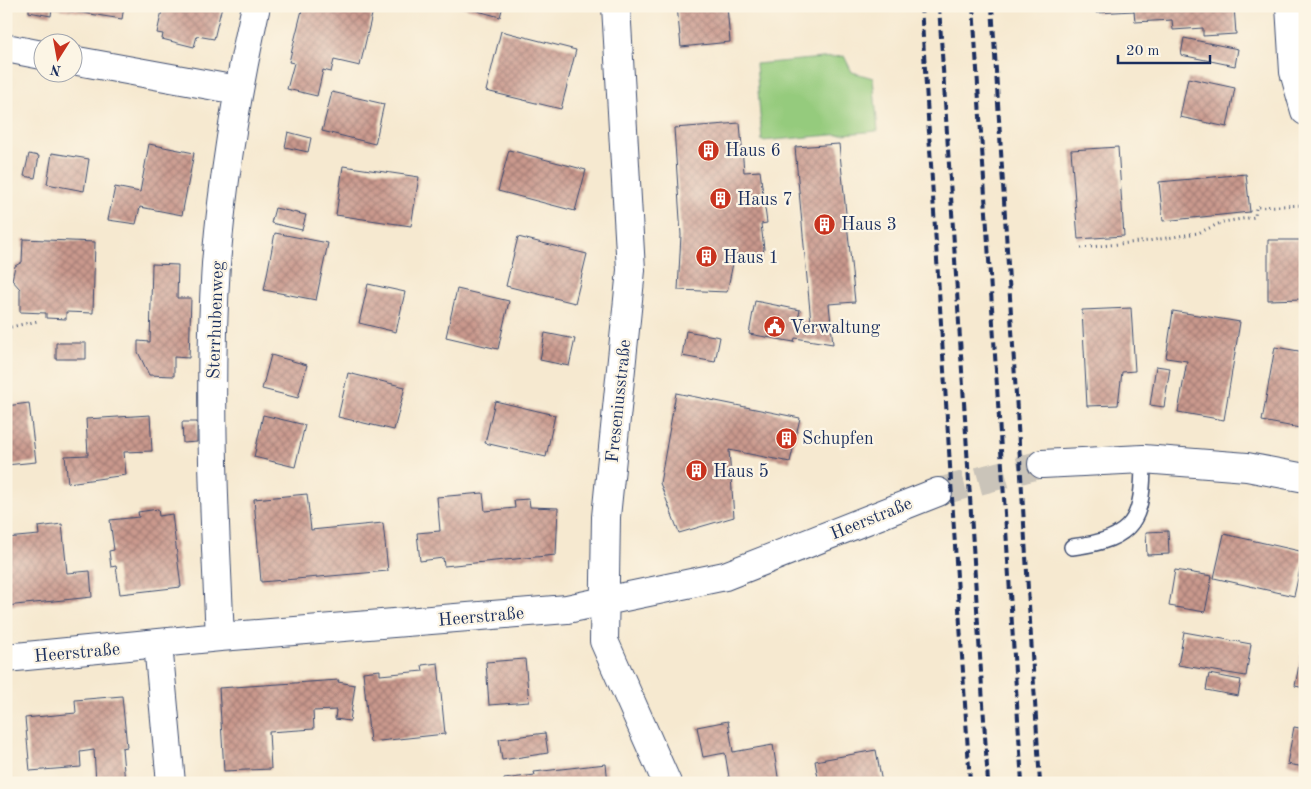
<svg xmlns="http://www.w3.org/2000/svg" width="1311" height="789" viewBox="0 0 1311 789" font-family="'Old Standard TT',serif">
<defs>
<pattern id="building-cross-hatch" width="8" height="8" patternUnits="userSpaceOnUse" patternTransform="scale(1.25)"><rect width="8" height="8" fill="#ca998d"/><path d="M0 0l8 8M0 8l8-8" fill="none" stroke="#a37d76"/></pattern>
</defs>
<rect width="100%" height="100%" fill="#fcf5e5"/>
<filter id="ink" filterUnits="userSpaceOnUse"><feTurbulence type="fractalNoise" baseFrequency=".02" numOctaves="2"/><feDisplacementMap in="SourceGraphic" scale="10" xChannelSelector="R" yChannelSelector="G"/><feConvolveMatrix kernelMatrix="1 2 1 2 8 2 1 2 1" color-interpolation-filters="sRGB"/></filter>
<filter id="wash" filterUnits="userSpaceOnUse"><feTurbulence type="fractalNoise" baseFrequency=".0096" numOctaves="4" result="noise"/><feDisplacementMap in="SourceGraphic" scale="20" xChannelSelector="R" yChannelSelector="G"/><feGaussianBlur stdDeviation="1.12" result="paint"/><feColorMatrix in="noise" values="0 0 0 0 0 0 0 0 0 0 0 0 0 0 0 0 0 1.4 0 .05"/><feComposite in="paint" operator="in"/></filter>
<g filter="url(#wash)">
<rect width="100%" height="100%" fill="#f6e9d0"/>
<path fill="#95cb7d" stroke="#587d6e" d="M844 56 852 72 873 78 878 131 762 141 756 64Z"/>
<g id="blocks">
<path fill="url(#building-cross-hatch)" d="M29 6H124L122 19 52 8 51 16 29 12Z
M163 6H222L214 39 197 36 194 47 162 39 163 34 157 33Z
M303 6H374L360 66 334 60 331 72 323 70 317 96 287 89 294 63 289 62Z
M459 6H503L500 17Z
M677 6H727L730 42 681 47Z
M1096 6H1234L1236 34 1203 36V28L1173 30 1172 20 1135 22 1134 11 1096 13Z
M501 31 576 50 561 109 486 91Z
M1184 38 1238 49 1235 66 1181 55Z
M1188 78 1235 88 1227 127 1180 117Z
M332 92 384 104 375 144 322 131Z
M740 123 744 172 760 171 767 223 761 224 764 249 761 260 735 254 727 292 678 290 681 235 674 128Z
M288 132 311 138 308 152 285 147Z
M149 144 194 153 182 215 140 207 136 224 108 220 115 187 140 192Z
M839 144 855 302 829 304 833 344 795 338 794 342 749 334 755 301 800 310 798 320 811 322 795 147Z
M1118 147 1124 236 1078 239 1071 150Z
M509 150 586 170 575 211 498 191Z
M52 153 89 159 84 191 47 184Z
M29 154 39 156 35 178 24 176Z
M343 166 419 177 411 226 336 215Z
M1246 174 1250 212 1163 221 1159 182Z
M275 208 306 215 302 230 271 223Z
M275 233 328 243 316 300 264 290Z
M518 237 587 254 575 303 506 286Z
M23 239 95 242 93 313 66 312V319L46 318V313L20 312V289L12 280 15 266 22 262Z
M1268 240H1305L1303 299 1268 300Z
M152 264 178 265 177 298H191L189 358 174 357V376L149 375 138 352V341L150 342Z
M368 284 405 292 396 332 359 323Z
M457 289 509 301 498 349 446 337Z
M1131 308 1135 371 1122 372 1118 405 1087 406 1082 310Z
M1173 311 1240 322 1224 420 1178 412 1187 361 1166 358Z
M686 331 720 337 715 362 682 356Z
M545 333 575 339 569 366 540 360Z
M56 343H86V359H56Z
M1275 347 1305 352V429L1262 421Z
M271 355 307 365 298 398 262 389Z
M1156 366 1170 368 1164 407 1150 405Z
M348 373 405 387 394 430 338 417Z
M676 393 800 418 790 462 729 450 734 517 679 533 660 483Z
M495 401 555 415 546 457 485 443Z
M29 403 36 462 6 465V406Z
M150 415 152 451 124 452 126 475 68 483 65 456 88 455 86 419Z
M263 415 305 425 295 467 254 457Z
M182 422H197V442L183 443Z
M483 493 485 511 515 508 514 500 529 499 530 507 558 508 556 555 444 566 443 558 420 561 417 533 440 531 437 497Z
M307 494 311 530 383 523 388 571 261 582 254 499Z
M158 509 159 516 172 514 181 587 120 594 116 566 111 567 109 551 114 550 110 520 139 517 138 512Z
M62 524 67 573 90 571 92 597 6 606V538L39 535 38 527Z
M1168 531 1169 554 1147 555 1146 532Z
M1224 534 1304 552 1294 596 1214 578Z
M1175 570 1212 576 1205 612 1169 606Z
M1184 632 1251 644 1246 676 1178 665Z
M1301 655H1305V688L1295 686Z
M525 659 529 702 489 705 486 662Z
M438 663 445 734 370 742 363 672 380 670V675L423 671 422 665Z
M1209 674 1241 680 1238 696 1206 690Z
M339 680 338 682 355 685 350 721 335 719 336 710 313 711 314 729 269 732 271 769 224 771 219 688Z
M122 696 127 747 122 748 125 783H96L94 750 80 752 81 767 30 771 25 718 76 713 75 700Z
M728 721 733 752 773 745 779 783H730L725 753 703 757 697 727Z
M1294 727 1305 729V767L1287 764Z
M545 733 548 753 502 760 499 739Z
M876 750 882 783H819L815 761Z
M606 764 608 783H504V779L535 775 534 772Z"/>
</g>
</g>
<g filter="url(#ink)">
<use href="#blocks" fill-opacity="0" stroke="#3c4b6f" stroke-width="1"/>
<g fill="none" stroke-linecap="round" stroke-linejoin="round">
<path stroke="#cac4b9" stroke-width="28" stroke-dasharray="28 14" stroke-linecap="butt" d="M938 492 1042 464"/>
<defs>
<path id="lane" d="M1072 547C1136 539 1143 519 1143 459"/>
<path id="street" d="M616 6 631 270 606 517 604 641 667 783
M1290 6 1294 72 1305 111
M6 48 42 55
M72 60 237 90
M1042 464 1143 459 1247 467 1305 478
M220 637C214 513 208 388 216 264 223 177 237 91 256 6
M158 644 171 783
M6 658 220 637 567 609 725 576 938 492"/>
</defs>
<use href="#lane" stroke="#3c4b6f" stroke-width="18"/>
<use href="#street" stroke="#3c4b6f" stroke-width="30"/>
<path stroke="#3c4b6f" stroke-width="3" stroke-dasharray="1 4" stroke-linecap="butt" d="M1081 248 1148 241 1198 233 1223 222 1255 217 1256 207 1305 205
M6 328 38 321"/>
<use href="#lane" stroke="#fff" stroke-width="15"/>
<use href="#street" stroke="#fff" stroke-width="28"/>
<path stroke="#1b2f5e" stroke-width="4" stroke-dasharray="8 4" stroke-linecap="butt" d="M921 6 970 783
M939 6 988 783
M973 6 1022 783
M992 6 1040 783"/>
</g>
</g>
<defs>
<symbol id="building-disc" viewBox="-11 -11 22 22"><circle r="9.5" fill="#c8321e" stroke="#fcf5e5"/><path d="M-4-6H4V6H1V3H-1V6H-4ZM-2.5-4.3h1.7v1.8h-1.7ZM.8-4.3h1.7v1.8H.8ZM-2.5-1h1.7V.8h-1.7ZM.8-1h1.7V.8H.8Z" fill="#fff"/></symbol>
<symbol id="civic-disc" viewBox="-11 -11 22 22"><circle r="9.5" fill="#c8321e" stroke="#fcf5e5"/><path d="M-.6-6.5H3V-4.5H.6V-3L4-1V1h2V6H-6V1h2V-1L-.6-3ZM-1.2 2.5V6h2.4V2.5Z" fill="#fff"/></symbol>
</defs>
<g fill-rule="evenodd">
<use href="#building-disc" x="696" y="138" width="25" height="25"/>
<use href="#building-disc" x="708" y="186" width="25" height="25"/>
<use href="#building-disc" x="812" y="212" width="25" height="25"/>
<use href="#building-disc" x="694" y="244" width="25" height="25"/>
<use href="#civic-disc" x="762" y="314" width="25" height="25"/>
<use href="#building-disc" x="774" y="426" width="25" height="25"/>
<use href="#building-disc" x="684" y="458" width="25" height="25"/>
</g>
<g text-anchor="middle" stroke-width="4.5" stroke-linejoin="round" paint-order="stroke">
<g font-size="18" fill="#1b2f5e" stroke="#fcf5e5" text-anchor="start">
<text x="725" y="156">Haus 6</text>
<text x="737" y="205">Haus 7</text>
<text x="841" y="230">Haus 3</text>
<text x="723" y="263">Haus 1</text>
<text x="790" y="333">Verwaltung</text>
<text x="802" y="444">Schupfen</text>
<text x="713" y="477">Haus 5</text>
</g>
<g font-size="18" fill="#1b2f5e" stroke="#fcf5e5">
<text transform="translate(215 320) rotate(-88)" y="6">Sterrhubenweg</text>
<text transform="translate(618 401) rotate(-84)" y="6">Freseniusstraße</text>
<text transform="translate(871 518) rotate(-22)" y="6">Heerstraße</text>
<text transform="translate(481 616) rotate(-5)" y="6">Heerstraße</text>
<text transform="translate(77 652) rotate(-5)" y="6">Heerstraße</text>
</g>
</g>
<rect width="1311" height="789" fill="none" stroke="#fcf5e5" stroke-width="25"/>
<g transform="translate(58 58) rotate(191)"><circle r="24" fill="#fcf5e5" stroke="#a2a6af"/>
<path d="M0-4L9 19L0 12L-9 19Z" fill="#c8321e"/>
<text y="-8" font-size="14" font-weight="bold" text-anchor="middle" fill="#1b2f5e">N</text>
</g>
<path d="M1118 55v8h92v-8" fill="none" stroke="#1b2f5e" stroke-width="2.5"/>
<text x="1126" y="55" font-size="15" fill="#1b2f5e" stroke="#fcf5e5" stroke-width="4" paint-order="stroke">20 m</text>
</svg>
